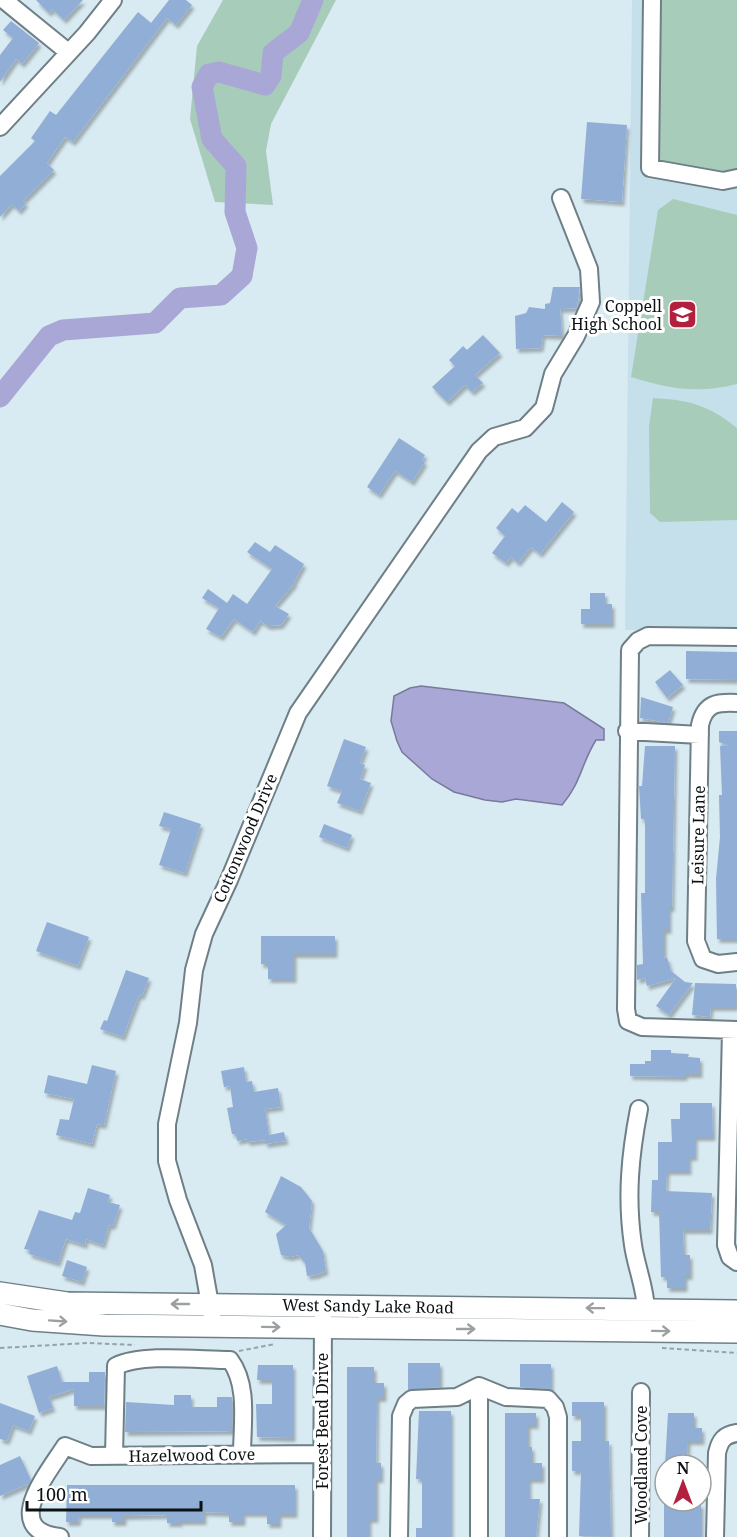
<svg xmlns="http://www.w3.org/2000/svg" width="737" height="1537" viewBox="0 0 737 1537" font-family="'Noto Serif',serif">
<defs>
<filter id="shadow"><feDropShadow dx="2.5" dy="4" stdDeviation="1.5" flood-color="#0004"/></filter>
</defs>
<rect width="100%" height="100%" fill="#d8eaf2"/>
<path fill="#c5e0eb" d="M632 0H737V631L625 630Z"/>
<path fill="#a8ccba" d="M223 0H336L271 124 266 151 273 205 215 202 190 119 197 46Z
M656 0H737V172L654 171Z
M673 199 737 215V384C697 394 670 389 631 377L658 210Z
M653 398C689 400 709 405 737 428V520L660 522 650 513 649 426Z"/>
<path fill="#a8a7d5" stroke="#797a9b" stroke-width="1.5" d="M421 686 564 703 604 729V740H596C581 764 582 781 562 805L516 799 502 802 485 800 454 792 432 779 402 752 397 741 391 721 394 696 410 688Z"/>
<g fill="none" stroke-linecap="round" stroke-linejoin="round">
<path stroke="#a8a7d5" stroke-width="21" d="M0 397 49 336 63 330 155 323 180 298 221 295 242 276 247 248 235 212 236 166 212 139 202 87 209 74 219 72 265 85 271 76 273 53 299 33 313 0"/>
</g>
<path fill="#91afd6" filter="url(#shadow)" d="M36 0H83L64 20 52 9 49 13Z
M169 0H186L192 5 176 25 167 18 73 142 65 137 47 163 54 170 23 201 26 203 19 211 12 204 0 217V176L35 141 31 138 50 111 56 115 138 12 151 23Z
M11 21 39 43 22 64 16 59 0 82V55L13 38 3 30Z
M587 122 627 125 622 202 581 199Z
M553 287H580L577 308 560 309 562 336 543 335 541 348 516 349 515 316 526 313 529 307 545 309V304L550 303Z
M483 335 500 353 475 375 483 383 472 392 465 385 447 402 432 387 455 366 449 360 463 346 467 350Z
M399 438 425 455 422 460 425 462 412 482 395 471 379 495 367 487Z
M562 502 574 512 540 554 531 547 518 563 511 557 506 563 492 553 505 536 496 528 512 508 518 513 525 505 546 522Z
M255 542 270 552 275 545 304 564 294 582 295 583 275 606 289 614 281 625 268 626 260 621 253 632 234 619 221 637 206 629 219 608 202 598 208 589 227 603 233 594 247 604 272 569 247 552Z
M590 593H605V604H612V624H581V609H590Z
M686 651 737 652V680L686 679Z
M670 670 683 685 667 698 655 682Z
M641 697 673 707 668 723 640 718Z
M719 731H737V939H717L716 879 720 837 719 795H722L720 746H729L719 742Z
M344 739 366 747 360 763 365 765 360 779 371 783 360 811 337 803 342 791 327 786Z
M645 746H675L672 908H669V930H664V958L667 957 671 971 685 982 693 983 669 1015 656 1006 676 978 647 986 645 978 637 980V965L643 964 641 893H645V819H641L639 786H642Z
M164 812 201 824 185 873 159 865 171 829 159 826Z
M324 824 352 835 347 848 319 837Z
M47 922 89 937 78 966 36 951Z
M261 936H335V954H294V979H268V964H261Z
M126 970 149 978 142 996 139 995 123 1037 100 1029 104 1020 107 1021Z
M695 983 736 984V1007H711L710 1017 692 1015Z
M651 1050H671V1053L689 1054 688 1057 700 1058V1074H685V1077L630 1076V1064H645V1061H651Z
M92 1065 116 1071 104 1125 97 1124 92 1144 56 1135 60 1119 69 1120 74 1099 44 1093 48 1075 87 1084Z
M244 1067 246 1082 252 1081 254 1092 278 1088 281 1107 265 1109 269 1135 284 1132 286 1141 265 1144V1140L247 1142V1139L237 1141 236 1134H232L227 1108 233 1107 230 1086 224 1087 221 1071Z
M680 1103H712L713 1137H695V1157H689V1171H667L666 1191 712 1193 711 1214 710 1230H683L684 1255H690V1276H685V1288H667V1277H661L659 1212H651L652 1180H658V1142H672L671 1119H680Z
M281 1176 301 1187 312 1201 309 1228 323 1251 326 1271 316 1275 307 1276 305 1263 298 1255 290 1257 281 1255 276 1234 286 1225 265 1212Z
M88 1188 110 1195 108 1202 120 1205 113 1226 109 1225 103 1245 86 1239 85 1245 66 1239 58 1263 29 1254 30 1250 24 1249 39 1210 72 1220 75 1212 80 1213Z
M67 1260 87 1267 82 1282 62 1276Z
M408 1363H440V1387L408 1390Z
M520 1364H551V1389L520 1387Z
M258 1365H293V1438L257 1437 256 1404H272V1380H257Z
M57 1366 62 1382H89V1372H105L104 1406H74V1389L49 1397 53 1408 39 1413 27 1376Z
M347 1367H374V1383H384V1398H377L376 1463H381V1479H376V1519H369V1537H347Z
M174 1395H191V1407H217V1397H232V1431L125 1432 126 1402 174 1405Z
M572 1402H604V1441H609L611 1537 579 1536 581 1471H572V1441H581V1416H572Z
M0 1403 35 1416 29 1431 13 1425 7 1441 0 1439Z
M419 1411H451V1537H416V1528H422V1479H416Z
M505 1413H536V1425H528V1447H532V1463H542V1479H529V1499H540L536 1537H505Z
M668 1413H694V1428H702V1441H688L687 1465H665Z
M20 1456 31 1480 30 1483 0 1496V1465Z
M67 1485H295V1514H279V1524H267V1513H243V1522H229V1513L204 1512V1521H180V1523H167V1515L124 1516V1522H112V1515H79L78 1522H66Z
M664 1501H692V1504H701V1537H664Z"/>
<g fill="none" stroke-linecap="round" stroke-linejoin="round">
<defs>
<path id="minor" d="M4 0 68 52
M652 0 650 168 723 181 737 178
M0 127 87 33 113 0
M737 637 648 636 638 641 630 650 626 1009 628 1021 642 1027 737 1030
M737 703C717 702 705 703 700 725L696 941 703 959 718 964 737 962
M627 731 700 735
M731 1031 726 1245 730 1257 737 1262
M639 1109C630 1155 626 1198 633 1245 636 1266 645 1287 646 1309
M212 1316 203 1265 178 1200 167 1161V1124L188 1023 194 970 204 934 229 880 298 713 479 451 494 437 525 428 544 408 553 374 576 336 591 302 589 269 561 198
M479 1386 506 1397 548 1399 555 1407 558 1417V1537
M114 1456 116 1366C143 1353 199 1360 230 1360 249 1385 242 1424 242 1455
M60 1537C0 1530 48 1473 65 1446L91 1456 322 1454
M322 1537 323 1315
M399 1537 401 1416 406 1404 412 1399 457 1397 479 1386
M479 1537V1386
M640 1537 641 1392
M715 1537 717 1453C720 1440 724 1435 737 1433"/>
<path id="major" d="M0 1293 67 1303 737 1311
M0 1314 32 1320 104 1325 737 1332"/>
</defs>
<use href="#minor" stroke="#6e7f86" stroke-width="20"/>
<use href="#major" stroke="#6e7f86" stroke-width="24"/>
<path stroke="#95a3a9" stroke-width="2" stroke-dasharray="4.5 3" stroke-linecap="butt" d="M0 1348 87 1343 135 1345
M662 1348 737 1353
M239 1351 275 1344"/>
<use href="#minor" stroke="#fff" stroke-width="16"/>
<use href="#major" stroke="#fff" stroke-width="21"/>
</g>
<defs><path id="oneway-shaft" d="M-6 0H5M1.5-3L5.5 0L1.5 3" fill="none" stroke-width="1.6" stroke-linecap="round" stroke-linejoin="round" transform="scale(1.5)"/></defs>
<g stroke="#9da0a1">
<use href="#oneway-shaft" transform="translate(180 1304) rotate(-180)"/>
<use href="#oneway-shaft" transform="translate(595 1308) rotate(-179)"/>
<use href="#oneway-shaft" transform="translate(58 1321) rotate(4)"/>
<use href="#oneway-shaft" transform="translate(271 1327) rotate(1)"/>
<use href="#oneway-shaft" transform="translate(466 1329)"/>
<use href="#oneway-shaft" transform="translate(661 1331) rotate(1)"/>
</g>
<defs>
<symbol id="school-square" viewBox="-11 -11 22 22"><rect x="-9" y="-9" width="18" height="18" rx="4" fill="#b3203d" stroke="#fff"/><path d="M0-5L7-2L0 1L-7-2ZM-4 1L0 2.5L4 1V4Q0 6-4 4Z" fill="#fff"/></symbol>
</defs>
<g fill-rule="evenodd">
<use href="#school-square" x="666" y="298" width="33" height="33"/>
</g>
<g text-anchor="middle" stroke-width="6" stroke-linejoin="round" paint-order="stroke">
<g font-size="16" fill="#0b1114" stroke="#fff" text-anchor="end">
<text x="662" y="312">Coppell<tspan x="662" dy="18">High School</tspan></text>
</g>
<g font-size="16" fill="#0b1114" stroke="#fff">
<text transform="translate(698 835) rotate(-89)" y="6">Leisure Lane</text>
<text transform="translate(245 838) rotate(-67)" y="6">Cottonwood Drive</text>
<text transform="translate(368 1306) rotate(1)" y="6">West Sandy Lake Road</text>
<text transform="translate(322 1421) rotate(-90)" y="6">Forest Bend Drive</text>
<text transform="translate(192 1455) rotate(-1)" y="6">Hazelwood Cove</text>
<text transform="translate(641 1465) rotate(-90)" y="6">Woodland Cove</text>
</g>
</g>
<g transform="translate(683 1483)"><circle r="28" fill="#ffffff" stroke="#9da0a1" stroke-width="1.5"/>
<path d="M0-4.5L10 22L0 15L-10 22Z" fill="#b3203d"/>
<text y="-9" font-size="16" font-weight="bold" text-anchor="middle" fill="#0b1114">N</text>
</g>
<path d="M27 1501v9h174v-9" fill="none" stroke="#0b1114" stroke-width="3"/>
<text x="36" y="1501" font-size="18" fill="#0b1114" stroke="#ffffff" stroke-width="4.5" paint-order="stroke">100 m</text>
</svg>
